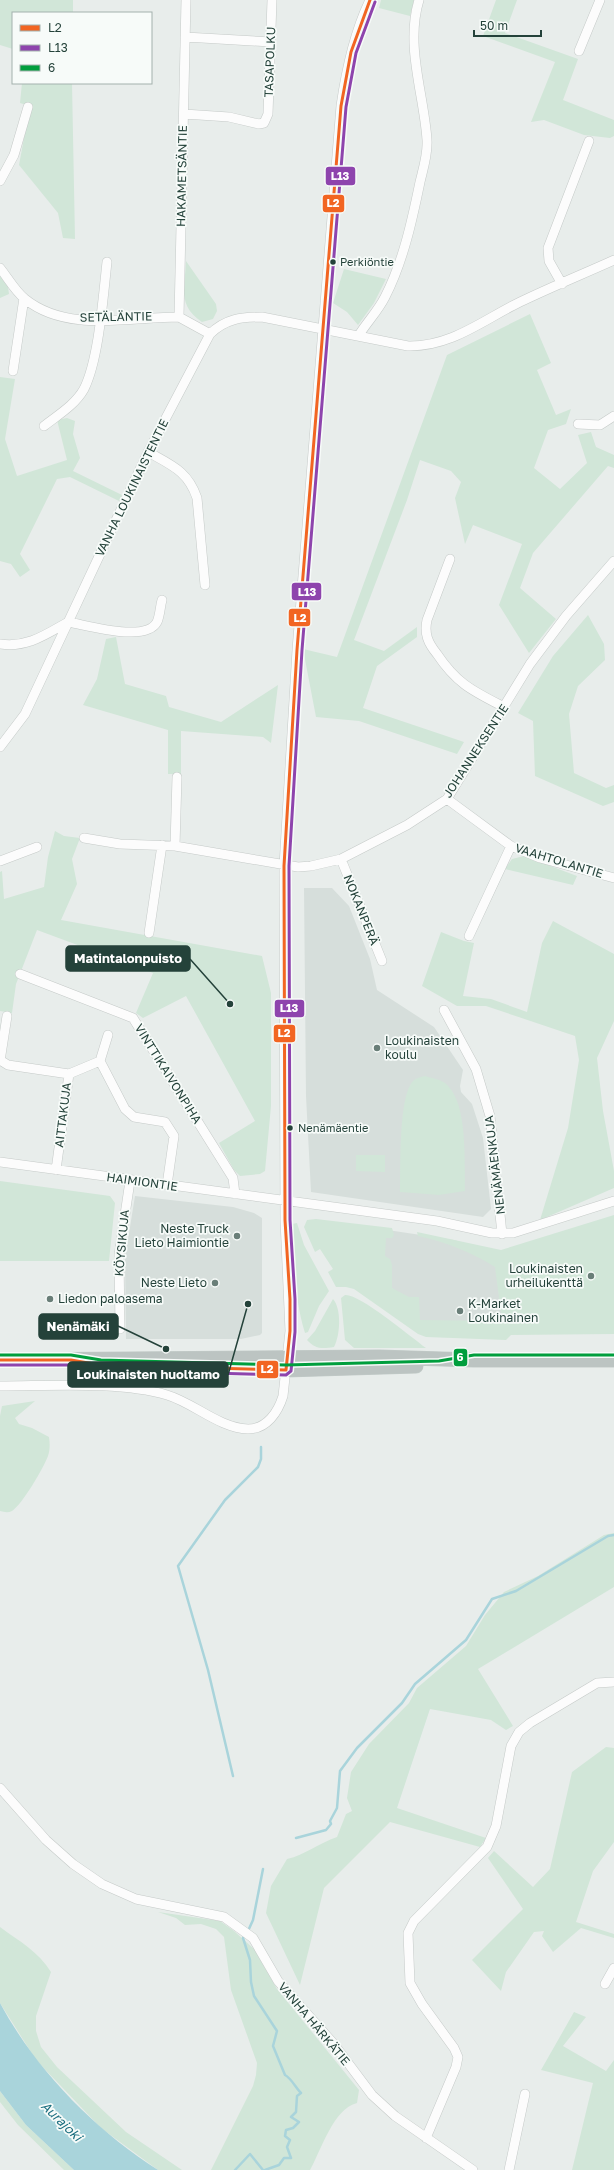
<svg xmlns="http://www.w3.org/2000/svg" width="614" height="2170" viewBox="0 0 614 2170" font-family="'Golos Text',sans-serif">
<rect width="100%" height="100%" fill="#e8edeb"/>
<path fill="#d6dedb" d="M304 888H332L349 906 370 959 377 990 434 1027 463 1070 460 1086 461 1092 472 1104 483 1138 491 1209 483 1217 311 1192 306 1096Z
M135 1196 233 1207 254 1213 262 1218V1333L260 1335 241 1339H126L125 1258Z
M361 1226 454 1240 494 1253 504 1335H433L405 1314Z"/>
<path fill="#d1e6d8" d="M0 0H73V13H13V49L0 45Z
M381 0H414L410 16 379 8Z
M496 0H517L505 33 578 59 563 100 614 120V136L610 138 584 135 544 120 531 122 555 62 483 36Z
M22 83H72L75 239 63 238 58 213 19 165 30 106 20 103Z
M186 261 216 304 217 311 213 319 202 322C177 305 185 288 186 261Z
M344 269 386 279 374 303 358 325 347 312 333 303Z
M0 276 8 287 9 294 0 298Z
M530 314 551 363 537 370 556 415 571 409 566 424 548 430 534 468 560 489 587 463 578 435 591 432 596 447 614 455V468L608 466 533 553 520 588 556 619 529 653 499 605 522 544 473 525 465 544 455 498 461 482 451 471 420 460 407 500 354 640 384 651 417 627V637L377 666 363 708 464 742 457 754 359 721 316 717 303 649 337 657 447 355Z
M0 377 15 379 5 439 17 476 67 460 57 420 67 418 75 421 73 434 80 458 73 471 122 495 119 501 70 477 57 479 20 554 30 570 20 577 11 564 0 561Z
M588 615 604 644 605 660 578 686 569 714 574 773 606 788 614 785V802L603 806 535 776 533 721 518 713 553 656Z
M116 637 125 684 166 696 169 707 221 722 278 685 271 743 263 737 181 731V774H168V730L83 705 97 679 106 639Z
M55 831 64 836 80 838 72 859 77 884 61 920 262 956 271 993V1106L265 1171 260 1174 240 1176 234 1170 219 1143 255 1121 186 996 143 1018 136 1013 153 973 37 930 16 984 12 1013 0 1011V872L2 871 4 899 44 887 48 857Z
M524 856 577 876 573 885 505 869 512 859Z
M553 921 614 954V1021L597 1058 603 1111 614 1171V1188L540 1220 568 1128 579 1060 575 1036 486 1006H457L422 986 441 932 464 941 474 943 463 996 491 999 527 1012 542 943Z
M425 1076C431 1078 439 1079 445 1083 469 1102 464 1164 465 1191L439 1195 400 1192C401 1169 398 1097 413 1081 416 1078 421 1077 425 1076Z
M356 1155H385V1172L356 1171Z
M0 1181 110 1196 115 1203 109 1261H0Z
M614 1215V1334L511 1335 506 1340 426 1337 418 1334 354 1289 346 1287H336L328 1272 333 1269 320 1249 315 1252 304 1227 307 1220 316 1219 392 1228 394 1235 392 1238H386L385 1256 390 1259 392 1265V1288L409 1297H419L420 1320 502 1321 495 1267C471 1252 446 1242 418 1236L417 1232 501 1250Z
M297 1223 304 1245 329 1291 319 1306 308 1332 305 1333C294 1298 294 1260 292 1224Z
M345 1295C360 1294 411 1337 426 1348H354L345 1340 341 1298Z
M333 1299C342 1309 340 1336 334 1347 322 1349 315 1349 307 1340L315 1331Z
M35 1401 15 1418 19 1424 32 1428 49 1437C50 1444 50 1450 48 1456 44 1467 22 1505 12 1511 8 1513 4 1512 0 1511V1416L2 1406Z
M614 1533V1587L478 1669 513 1726 506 1730 491 1720 430 1709 397 1808 486 1838 480 1847 390 1822 324 1888 300 1985 266 1913 271 1886 287 1859C305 1855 319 1843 337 1837L346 1814 352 1811 347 1798 351 1772 369 1744 409 1703 417 1688 466 1646 485 1615 504 1592 538 1576 604 1535Z
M606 1747 614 1748V1842L593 1871 576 1922 614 1934V1938L581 1928 553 1952 542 1936 544 1931 534 1932 506 1972 501 1991 472 1960 523 1909 488 1858 494 1851 533 1887 550 1869 572 1772Z
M158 1912 220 1921 234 1931 254 1949 277 1989 359 2090 357 2103C333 2109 321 2151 310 2170H211L253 2086 256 2075 257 2063 231 1990 224 1937 216 1929 201 1924 185 1925 176 1918Z
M0 1927C19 1941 39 1952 51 1972L36 2016V2031L41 2047 57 2067 126 2132 182 2170H158L101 2128 36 2060 0 2003Z
M574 2012 586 2017 563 2046 606 2071 614 2060V2170H572L593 2083 541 2070Z
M0 2091 26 2125 74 2170H64L18 2125 0 2102Z"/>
<path fill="#a9d4db" d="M0 2003C36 2070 94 2129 158 2170H74L26 2125 0 2091Z"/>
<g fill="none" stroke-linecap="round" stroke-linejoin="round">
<path stroke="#a9d4db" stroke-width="2.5" d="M233 1776 208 1670 178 1566 225 1500 258 1467 261 1459V1447
M296 1838 326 1830 331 1824 330 1821 337 1808 340 1771 357 1748 402 1703 415 1684 466 1640 492 1599 516 1591 608 1536 614 1535
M248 1931 253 1920 263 1869
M245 1935 243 1938 250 1960 251 1982 254 1996 277 2031 273 2046 285 2075C291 2078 296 2088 301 2093L297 2096 296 2112 291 2117 299 2122 293 2128 286 2130 285 2136 290 2140 287 2147 291 2158H284L279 2165 265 2170
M235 2170 250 2154 263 2170"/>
<defs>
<path id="minor" d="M186 0 179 317 210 334
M185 37 271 42
M579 51 600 0
M184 114 229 117 259 124 264 123 268 114 272 0
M0 181 14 155 28 107
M0 268C8 278 15 291 25 299 67 333 129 317 179 317
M562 284 549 261 548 248 589 141
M359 335C367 322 378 311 385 297 403 262 412 221 420 182 423 169 428 154 427 140 424 94 405 46 419 0
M13 371 24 298
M578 424 600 425 614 416
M44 426C58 415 75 405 84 389 99 359 103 297 107 262
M148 452C171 465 188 471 197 498L205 585
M450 559 427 620C424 634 428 643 437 654 457 684 473 691 504 707
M68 622C87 625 146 643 157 622 160 616 160 607 162 600
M0 644C27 648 45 635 68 622
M0 747 25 714 148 452 210 334C225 319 241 317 262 317L408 346C451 347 483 320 520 302 551 287 583 274 614 260
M447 799 511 846 540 858 614 878
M84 838 120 844 175 846 298 867 311 866 341 859 407 825 447 799 530 664 566 616 614 561
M175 846 177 777
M341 859 382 961
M0 861 37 847
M149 933 162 845
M469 936 511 846
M20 974 133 1018 233 1178 235 1194
M444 1010 476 1069 490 1116 502 1234
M0 1060 8 1065 69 1074
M0 1061 7 1016
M100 1061 125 1109 134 1117 165 1122 174 1136 167 1185
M0 1162 437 1221 492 1233H513L614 1201
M56 1170 69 1074 100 1061 108 1035
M120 1329 119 1255 130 1181
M0 1386C50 1386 120 1381 167 1395 194 1403 219 1428 248 1429 267 1429 278 1412 283 1396L290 1331 285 1220 284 866 297 650 341 106C346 71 354 33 370 0
M0 1788 46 1840 73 1864 102 1884 136 1899 224 1917 253 1938 278 1981 333 2043 372 2095 395 2116 473 2170
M605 1984 614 1968
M426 2138 456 2067 458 2057 454 2048 422 2004 410 1983 408 1933 414 1921 487 1847 496 1826 511 1746 519 1732 530 1723 597 1683 614 1682
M509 2170 525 2094"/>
<path id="highway" d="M0 1360 379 1357 474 1360H614
M159 1368 286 1370 416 1366"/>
</defs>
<use href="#minor" stroke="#c5cac8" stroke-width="10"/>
<use href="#highway" stroke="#c3ccc9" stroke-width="15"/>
<use href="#minor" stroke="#fcfcfc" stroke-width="9"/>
<use href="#highway" stroke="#bcc4c2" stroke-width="14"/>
<defs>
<path id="bus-1" d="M0 1360H71L100 1365 286 1370 290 1331V1299L285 1220 284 866 297 650 341 106 351 52 370 0"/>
<path id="bus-2" d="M0 1365H71L100 1370 286 1375 291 1371 295 1332V1299L290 1220 289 866 302 650 346 107 356 53 375 2"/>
<path id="bus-3" d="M0 1355H71L101 1360 286 1365 439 1361 474 1355H614"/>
</defs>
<use href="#bus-1" stroke="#f7fbf9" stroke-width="6"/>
<use href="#bus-2" stroke="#f7fbf9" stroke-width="6"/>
<use href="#bus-3" stroke="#f7fbf9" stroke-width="6"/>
<use href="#bus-1" stroke="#f26522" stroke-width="3"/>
<use href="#bus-2" stroke="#8e44ad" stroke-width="3"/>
<use href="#bus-3" stroke="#009e3d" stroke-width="3"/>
</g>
<g fill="#24423a" stroke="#f7fbf9" stroke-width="1.5">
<circle cx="333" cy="262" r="3.5"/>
<circle cx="290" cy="1128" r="3.5"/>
</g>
<g fill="#697e78" stroke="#f7fbf9" stroke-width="1.5">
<circle cx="377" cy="1048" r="4"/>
<circle cx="237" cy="1236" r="4"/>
<circle cx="591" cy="1276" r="4"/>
<circle cx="215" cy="1283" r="4"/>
<circle cx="50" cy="1299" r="4"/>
<circle cx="460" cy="1311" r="4"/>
</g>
<g text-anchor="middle" stroke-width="3.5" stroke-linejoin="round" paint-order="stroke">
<g font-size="11" fill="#24423a" stroke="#f7fbf9" text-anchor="start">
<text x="340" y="266">Perkiöntie</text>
<text x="298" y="1132">Nenämäentie</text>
</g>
<g font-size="12" fill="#24423a" stroke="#f7fbf9">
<text transform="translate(270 62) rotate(-88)" y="4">TASAPOLKU</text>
<text transform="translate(182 176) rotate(-89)" y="4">HAKAMETSÄNTIE</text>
<text transform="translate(116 317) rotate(-1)" y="4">SETÄLÄNTIE</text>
<text transform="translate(132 488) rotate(-64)" y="4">VANHA LOUKINAISTENTIE</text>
<text transform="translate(476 751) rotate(-57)" y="4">JOHANNEKSENTIE</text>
<text transform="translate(559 861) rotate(17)" y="4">VAAHTOLANTIE</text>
<text transform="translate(361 910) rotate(68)" y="4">NOKANPERÄ</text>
<text transform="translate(168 1074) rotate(58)" y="4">VINTTIKAIVONPIHA</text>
<text transform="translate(63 1115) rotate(-83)" y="4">AITTAKUJA</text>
<text transform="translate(495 1165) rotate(-97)" y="4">NENÄMÄENKUJA</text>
<text transform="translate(142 1182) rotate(8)" y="4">HAIMIONTIE</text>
<text transform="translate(122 1243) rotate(-85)" y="4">KÖYSIKUJA</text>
<text transform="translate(314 2024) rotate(50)" y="4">VANHA HÄRKÄTIE</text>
</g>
<g font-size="12" fill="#24423a" stroke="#f7fbf9" text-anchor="start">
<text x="385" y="1045">Loukinaisten<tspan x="385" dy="14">koulu</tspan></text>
<text x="229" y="1233" text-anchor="end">Neste Truck<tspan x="229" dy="14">Lieto Haimiontie</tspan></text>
<text x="583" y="1273" text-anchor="end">Loukinaisten<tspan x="583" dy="14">urheilukenttä</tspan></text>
<text x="207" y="1287" text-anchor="end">Neste Lieto</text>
<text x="58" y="1303">Liedon paloasema</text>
<text x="468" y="1308">K-Market<tspan x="468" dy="14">Loukinainen</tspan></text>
</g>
<g font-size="13" font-style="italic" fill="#1c6f80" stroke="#f7fbf9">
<text transform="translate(62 2121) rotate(44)" y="5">Aurajoki</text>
</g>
</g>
<path fill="none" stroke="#24423a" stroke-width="1.5" d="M230 1004L190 959M166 1349L118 1326M248 1304L228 1375"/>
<g fill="#24423a" stroke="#f7fbf9" stroke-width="1.5">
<circle cx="230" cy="1004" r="4"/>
<circle cx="166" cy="1349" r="4"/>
<circle cx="248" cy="1304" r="4"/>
</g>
<g fill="#24423a" stroke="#24423a" stroke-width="1.5">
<rect x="66" y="946" width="124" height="25" rx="4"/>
<rect x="39" y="1314" width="79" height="25" rx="4"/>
<rect x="68" y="1362" width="160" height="25" rx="4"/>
</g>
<g font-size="13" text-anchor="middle" font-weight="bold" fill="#fff">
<text x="128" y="963">Matintalonpuisto</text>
<text x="78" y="1331">Nenämäki</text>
<text x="148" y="1379">Loukinaisten huoltamo</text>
</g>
<g stroke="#f7fbf9" stroke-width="1.5">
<rect x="325" y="166" width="31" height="20" rx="4" fill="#8e44ad"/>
<rect x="322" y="194" width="23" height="19" rx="4" fill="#f26522"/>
<rect x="291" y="582" width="31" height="19" rx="4" fill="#8e44ad"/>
<rect x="288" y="608" width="23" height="19" rx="4" fill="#f26522"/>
<rect x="274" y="999" width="31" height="19" rx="4" fill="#8e44ad"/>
<rect x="273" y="1024" width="23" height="19" rx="4" fill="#f26522"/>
<rect x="453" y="1348" width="15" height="19" rx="4" fill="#009e3d"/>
<rect x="256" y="1360" width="23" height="19" rx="4" fill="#f26522"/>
</g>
<g font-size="11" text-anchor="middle" font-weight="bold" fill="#fff">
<text x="340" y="180">L13</text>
<text x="333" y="207">L2</text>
<text x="307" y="596">L13</text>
<text x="300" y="622">L2</text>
<text x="289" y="1012">L13</text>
<text x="284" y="1037">L2</text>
<text x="460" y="1361">6</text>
<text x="267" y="1373">L2</text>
</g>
<rect x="12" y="12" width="140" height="72" fill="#f7fbf9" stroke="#a3b1ad"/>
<rect x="20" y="25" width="20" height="6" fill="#f26522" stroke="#a3b1ad"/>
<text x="48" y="32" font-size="12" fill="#24423a">L2</text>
<rect x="20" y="45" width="20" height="6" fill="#8e44ad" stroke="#a3b1ad"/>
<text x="48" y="52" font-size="12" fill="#24423a">L13</text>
<rect x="20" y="65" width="20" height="6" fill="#009e3d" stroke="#a3b1ad"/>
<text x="48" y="72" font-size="12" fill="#24423a">6</text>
<path d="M474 30v6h67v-6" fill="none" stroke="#24423a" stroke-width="2"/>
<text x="480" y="30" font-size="12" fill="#24423a" stroke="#f7fbf9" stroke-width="3" paint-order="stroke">50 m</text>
</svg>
